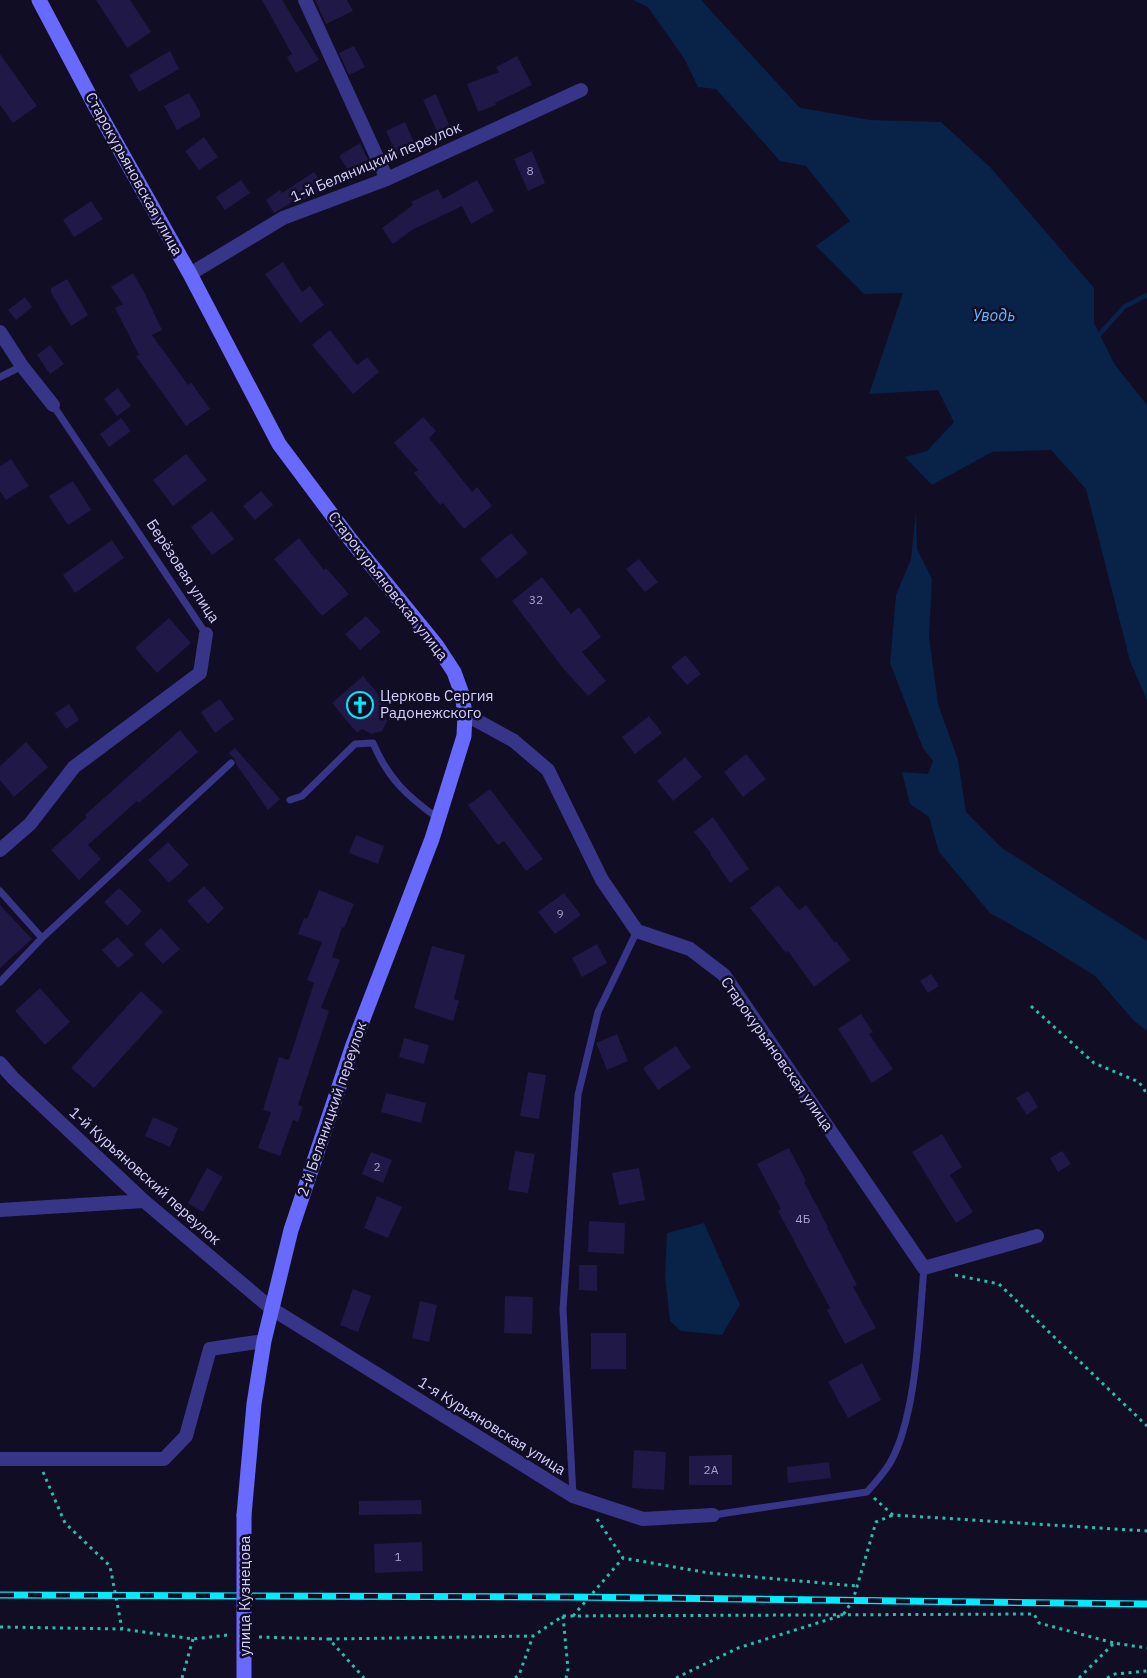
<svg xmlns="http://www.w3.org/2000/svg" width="1147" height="1678" viewBox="0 0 1147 1678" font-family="'IBM Plex Sans',sans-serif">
<rect width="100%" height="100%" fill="#110d25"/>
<path fill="#092248" d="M633 0H681L715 49 779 104 870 120 941 122 990 167 1094 288V323L1115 365 1147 405V700L1130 661 1086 489 1051 450 992 452 932 485 905 457 927 451 954 422 938 390 869 394 903 293 864 294 816 246 850 221 806 166 780 161 716 89 698 87 685 60 648 7Z
M916 512 917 549 932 579 929 637 938 704 958 760 966 812 1002 848 1147 941V1031L1134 1021 1095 976 1036 939 990 913 939 852 929 817 910 804 902 772 928 774 933 761 923 748 890 663 896 595 911 559Z
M704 1223 740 1305 722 1335 681 1331 670 1321 665 1276 667 1233Z"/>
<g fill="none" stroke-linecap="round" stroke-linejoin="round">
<path stroke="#092248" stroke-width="4.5" d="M1097 337 1124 307 1147 295"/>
<path stroke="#092248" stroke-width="28" d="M682 0 803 132"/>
</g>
<path fill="#201847" d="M96 0H130L151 32 127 48Z
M262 0H282L319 60 296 73 287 57 292 54Z
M315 0H347L353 11 326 24Z
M354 46 365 67 349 75 339 53Z
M170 51 179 69 139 92 129 75Z
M0 54 37 106 13 123 0 105Z
M517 56 532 85 495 103 496 105 478 112 467 84 499 72 496 67Z
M189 93 200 112V117L177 130 164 106Z
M436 94 449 125 437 131 423 100Z
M405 122 416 147 397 155 386 131Z
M204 137 218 157 199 170 185 151Z
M360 143 371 166 353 178 339 156Z
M532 151 545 183 528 191 514 159Z
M314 172 325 188 302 201 299 198 274 213 266 200 280 190 282 193Z
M241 180 250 193 225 210 216 197Z
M477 180 494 211 471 224 462 206 412 230 393 244 382 228 413 205 411 202 438 189 443 199Z
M91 201 103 219 74 237 63 220Z
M283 262 302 292 310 286 324 305 300 323 265 274Z
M133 273 143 290 162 330 152 335 188 385 191 382 210 409 186 426 136 356 139 355 115 308 123 304 111 287Z
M67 279 88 315 71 326 51 293V288Z
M25 297 32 307 16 320 8 310Z
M330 330 357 365 367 357 379 372 353 394 312 345Z
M50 345 64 364 50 374 37 355Z
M118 388 131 406 117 416 104 399Z
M423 417 436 431 429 438 472 492 477 487 492 506 464 529 443 503 440 505 414 473 418 470 394 443Z
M121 418 131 431 109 447 100 434Z
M186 454 207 480 173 506 153 480Z
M11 459 29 486 6 500 0 491V466Z
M73 481 91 510 68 525 49 496Z
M261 491 273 505 255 520 243 506Z
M212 511 234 539 212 555 191 527Z
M511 533 528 553 497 579 480 559Z
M299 538 324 570 326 568 349 594 322 616 274 559Z
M112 540 124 558 75 593 63 575Z
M639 559 658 582 645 592 626 569Z
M542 577 571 614 579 607 601 637 582 652 606 681 588 696 562 667 512 601Z
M366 616 381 632 360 650 345 634Z
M169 618 191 643 157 673 135 648Z
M685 655 701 674 687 685 671 667Z
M363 676 388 706 383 711 387 721 382 731 371 734 362 729 357 733 332 703Z
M220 699 234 719 215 733 201 712Z
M69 704 79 720 66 729 55 713Z
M649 716 662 733 635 754 622 737Z
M180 730 198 752 139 803 137 801 88 845 101 859 79 880 51 850 87 817 85 815Z
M26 742 48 767 14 797 0 780V766Z
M235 748 280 799 268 810 236 764 235 760 229 753Z
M746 754 766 779 743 797 724 772Z
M685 757 702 777 673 801 657 781Z
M490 789 543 859 526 871 504 841 498 845 468 805Z
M713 817 749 869 730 883 710 854 711 853 694 832Z
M356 835 384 846 378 864 349 853Z
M168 842 189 865 169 883 148 860Z
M778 885 799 910 806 905 835 943 836 941 850 960 814 987 788 951 786 953 750 908Z
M204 886 224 908 208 924 187 901Z
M119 888 142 911 127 926 104 902Z
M319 890 354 904 344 928 342 927 332 957 340 960 321 1008 329 1011 298 1105 303 1107 298 1122 293 1120 280 1156 258 1148 271 1112 263 1110 279 1057 289 1060 314 983 307 980 322 942 298 934 304 918 307 919Z
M564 893 581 915 555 934 538 912Z
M0 905 32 939 0 968Z
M161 928 180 949 163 964 144 944Z
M117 937 134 955 118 968 102 950Z
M597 944 607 963 582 977 572 958Z
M432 946 465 955 454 999 459 1001 453 1021 414 1008Z
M931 974 939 986 928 993 920 981Z
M40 988 70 1022 45 1045 15 1011Z
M141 991 163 1012 94 1088 71 1068Z
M861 1014 873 1032 869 1034 893 1069 872 1083 838 1029Z
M617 1034 628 1061 607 1070 596 1043Z
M404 1038 429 1045 424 1064 399 1057Z
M676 1046 691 1068 658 1090 643 1068Z
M528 1072 546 1075 539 1119 520 1116Z
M1028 1091 1038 1107 1027 1115 1016 1098Z
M386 1093 426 1103 421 1123 381 1112Z
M153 1117 178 1128 170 1147 145 1136Z
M942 1134 962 1167 950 1175 973 1212 956 1223 912 1152Z
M789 1148 806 1181 804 1182 828 1227 827 1228 857 1285 853 1287 876 1328 845 1344 827 1310 830 1308 778 1211 781 1209 757 1164Z
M515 1151 535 1154 528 1193 508 1190Z
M1062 1151 1071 1164 1058 1172 1050 1158Z
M371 1152 392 1160 383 1183 362 1174Z
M207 1168 223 1177 203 1212 188 1203Z
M639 1168 645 1200 619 1205 612 1173Z
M377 1196 402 1207 388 1238 364 1228Z
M589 1221 625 1223 624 1254 588 1252Z
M579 1265H597V1291L579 1290Z
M353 1289 371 1296 358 1332 340 1325Z
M505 1296 533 1297 532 1334 504 1333Z
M420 1301 437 1305 429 1342 412 1338Z
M591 1333H626V1369H591Z
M862 1363 881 1400 848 1418 828 1382Z
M634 1450 666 1452 664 1490 632 1488Z
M732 1455V1485H689V1456Z
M829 1462 831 1478 788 1483 787 1467Z
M421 1500 422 1514 359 1515V1501Z
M422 1542 423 1571 375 1573 374 1544Z"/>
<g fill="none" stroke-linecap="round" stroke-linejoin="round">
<path stroke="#28bdaf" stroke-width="3" stroke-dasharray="3 4.5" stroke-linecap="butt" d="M1031 1006 1094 1063 1139 1082 1147 1094
M955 1275 999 1284 1147 1426
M43 1472 65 1523 110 1566 122 1629
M874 1498 893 1515 1147 1531
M597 1519 623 1558 709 1573 857 1586
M563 1616 568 1669 566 1678
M573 1616 623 1558
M0 1627 122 1629 193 1639 228 1635
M259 1637 329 1639 364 1678
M329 1639 533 1636 563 1616 1034 1614 1039 1623 1114 1643
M182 1678 193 1639
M515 1678 519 1675 533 1636
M676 1678 738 1648 843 1615 853 1600 876 1522 893 1515
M1079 1678 1114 1643 1147 1648
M1107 1678 1115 1674 1147 1671"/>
<path stroke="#363587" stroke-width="7" d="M0 377 22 366
M53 405 206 634
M290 800 302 796 355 744 373 743C388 779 408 797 439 819
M0 891 42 938 0 982
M42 938 231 763
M573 1495 563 1309 578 1095 598 1012 637 931
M713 1515 867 1492C875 1483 884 1473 890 1463 917 1416 919 1323 924 1268"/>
<path stroke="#363587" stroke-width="14" d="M305 0 387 179
M190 274 283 218 387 179 581 90
M0 332 22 366 53 405
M465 714 514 741 548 770 602 880 637 931 690 949 724 975 924 1268 1037 1236
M0 850 30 824 74 767 200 673 206 634
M0 1063 13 1078 144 1201 272 1309 573 1496 643 1519 713 1515
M0 1210 144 1201
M0 1459H164L186 1436 210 1349 264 1341"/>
<path stroke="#6869ff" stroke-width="15" d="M39 0 93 102 190 274 279 444 350 539 437 646 454 672 462 694 465 714 464 736 432 839 353 1045 291 1230 264 1341 254 1404 244 1515"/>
<defs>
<path id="rail" d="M0 1595 569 1597 1147 1604"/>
</defs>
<use href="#rail" stroke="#00ebfc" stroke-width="7"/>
<use href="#rail" stroke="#110d25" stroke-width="4.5" stroke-dasharray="14" stroke-linecap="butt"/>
<path stroke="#6869ff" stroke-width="15" d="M244 1515V1678"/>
</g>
<defs>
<symbol id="church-ring" viewBox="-11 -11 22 22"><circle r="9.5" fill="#110d25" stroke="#00ebfc" stroke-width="1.5"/><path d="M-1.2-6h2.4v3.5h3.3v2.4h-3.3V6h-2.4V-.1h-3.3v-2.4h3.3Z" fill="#00ebfc"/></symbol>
</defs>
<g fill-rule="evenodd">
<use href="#church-ring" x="345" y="690" width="30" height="30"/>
</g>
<g text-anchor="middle" stroke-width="5" stroke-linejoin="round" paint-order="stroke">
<g font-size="12" fill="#a8a3d1">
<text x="530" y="175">8</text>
<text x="536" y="604">32</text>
<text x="560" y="918">9</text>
<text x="377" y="1171">2</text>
<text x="803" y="1223">4Б</text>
<text x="711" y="1474">2А</text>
<text x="398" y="1561">1</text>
</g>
<g font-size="15" fill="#d5d1ff" stroke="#110d25">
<text transform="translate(376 162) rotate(-23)" y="5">1-й Беляницкий переулок</text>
<text transform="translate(134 174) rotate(61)" y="5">Старокурьяновская улица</text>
<text transform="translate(183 571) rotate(57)" y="5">Берёзовая улица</text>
<text transform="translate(388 586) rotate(52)" y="5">Старокурьяновская улица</text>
<text transform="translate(777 1054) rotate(55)" y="5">Старокурьяновская улица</text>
<text transform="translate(332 1109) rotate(-71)" y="5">2-й Беляницкий переулок</text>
<text transform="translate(145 1176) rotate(42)" y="5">1-й Курьяновский переулок</text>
<text transform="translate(492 1426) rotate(32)" y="5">1-я Курьяновская улица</text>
<text transform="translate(245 1596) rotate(-90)" y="5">улица Кузнецова</text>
</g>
<g font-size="15" fill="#d5d1ff" stroke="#110d25" text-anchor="start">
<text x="380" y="701">Церковь Сергия<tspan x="380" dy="17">Радонежского</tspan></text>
</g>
<g font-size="16" font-style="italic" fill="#5fbaff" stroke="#110d25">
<text x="994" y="321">Уводь</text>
</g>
</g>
</svg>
